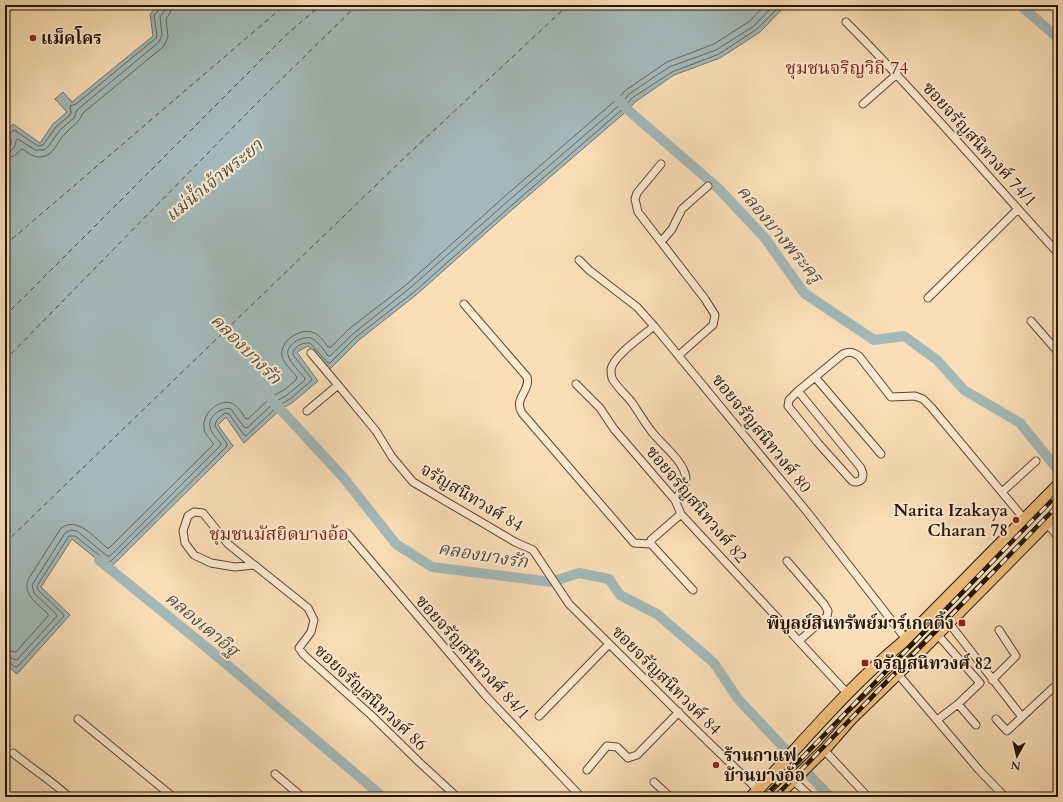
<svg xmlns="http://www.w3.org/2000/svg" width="1063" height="802" viewBox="0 0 1063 802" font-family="Cardo,'Noto Serif Thai',serif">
<rect width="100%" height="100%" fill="#fbdeb7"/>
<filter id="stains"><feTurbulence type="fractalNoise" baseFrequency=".005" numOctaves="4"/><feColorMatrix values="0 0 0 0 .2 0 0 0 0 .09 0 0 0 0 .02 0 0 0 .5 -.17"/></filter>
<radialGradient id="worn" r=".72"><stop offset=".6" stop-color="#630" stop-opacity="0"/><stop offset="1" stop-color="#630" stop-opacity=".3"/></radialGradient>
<path fill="#a3b9b9" stroke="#6f7771" d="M158 5H786L760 32 720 58 674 75 635 102 628 110 514 208 416 295 359 340 329 370 308 346 297 352 318 381 292 403 281 409 244 443 226 417 218 425 233 446 109 569 72 539 41 587 70 615 17 674 5 664V144L7 142 5 139V132L13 124 40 143 53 124 67 112 55 99 63 92 72 102 153 36 150 14Z"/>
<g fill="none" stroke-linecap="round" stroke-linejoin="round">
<path stroke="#62675f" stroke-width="1" d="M5 147 8 146 11 144V140L8 135 14 130 38 146 43 145 56 127 70 115 71 112 70 106 76 104 156 38 157 35 154 15 160 9 161 5
M5 152C12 152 16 147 16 140L18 139 35 150H44L48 147 60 130 74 118 77 110 159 42 162 35 160 17 165 10 166 5
M5 158 14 156 22 149C28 152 33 158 41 157 54 156 57 141 65 134 72 126 79 123 83 113L164 46 168 37 166 19 170 13 172 5
M5 650 16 652 48 616V614C38 604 21 594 29 578L61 528C78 516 95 538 107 548H109L213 445V443C209 438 204 433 204 427 202 413 221 397 233 404 239 407 242 413 245 418L248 419 271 397 284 390 296 380 297 377C292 371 284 364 282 356 279 342 299 328 312 332 319 334 324 341 328 347H331L349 329 407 284 504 197 617 99 626 90 667 62 714 44 750 21 765 5
M5 656 17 660 57 616 56 614 34 593 32 585 65 533 71 530 77 531 107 556H110L220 446 221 443C217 439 211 433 210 427 207 417 222 406 231 409L244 427 247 428 275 402 287 395 304 381 305 378C300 372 290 363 288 355 285 344 305 334 313 339 319 343 324 350 328 356H330L353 334 410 288 508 201 622 103 629 94 669 67 716 50 754 26 774 5
M5 661 9 662 15 667H17L64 616 63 614 38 590 37 586 69 536H75L108 562H110L227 446V444L215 426C215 421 221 415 226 413L229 414 244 435 246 436 278 406 290 399 311 381 312 379 293 355C292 347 303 342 310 343L328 363H330L356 337 414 292 512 205 625 107 632 98 672 72 719 54 757 29 781 5"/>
<path stroke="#a3b9b9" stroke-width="10" d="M1020 5 1058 38
M619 100 628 110 718 188 765 238 804 293 874 340 904 336 937 360 964 390 1020 423 1058 470
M271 399 343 477 396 544 432 567 551 582 579 573 609 579 620 595 657 614 714 663 738 699 830 797
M99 560 211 651 383 797"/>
<path stroke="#4f4e44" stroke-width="1" stroke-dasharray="5 4" stroke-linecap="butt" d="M5 245 285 5
M5 316 286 35 321 5
M5 360 255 105 357 5
M5 543 400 162 568 5"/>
<defs>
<path id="street" d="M846 22C920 96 987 176 1058 253
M863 104 897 74
M661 164 637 193 635 199 638 212 705 299 715 315 713 325 679 355
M661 242 672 229 682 209 708 186
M579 260 589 270 637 307 654 326 808 513 906 639
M928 298 1018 209
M464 304 527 377C531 391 513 398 522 413L634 543 651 544 693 590
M1031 321 1058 352
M654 326C643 336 614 355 611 369 611 371 611 375 612 378 616 387 627 395 633 404 639 413 645 423 652 432 662 445 684 461 686 478 686 486 680 493 675 500
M311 353 338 385 376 431 392 457 413 482 515 542 533 550 569 604 695 729 758 790
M815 377 881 454
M576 384 600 408 614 429 675 500 681 514 692 526 847 693
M798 391 861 468 863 474 862 479C859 482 856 483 852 481L818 443 788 406 789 400 798 391 843 354C850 351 853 352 859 356L891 397 915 396 923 399 931 407 1025 520
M307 411 338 385
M1002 492 1036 461
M1047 523 1058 537
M347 533 485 695 581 797
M651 544V540L681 514
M787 561 824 604 828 611 827 616 799 641
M254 565 235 567 211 563 194 555 185 543 183 531 188 516 194 512 203 513 228 544 308 608 314 620 311 632 299 648 304 655 371 715 419 762 457 797
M949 623 1022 717
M937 634 980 683 958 704 937 720
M897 673 979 770 1005 797
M992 680 1016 656 999 630
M958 704 976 725
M539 716 609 644
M78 719 173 797
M996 719 1007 731 1054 687
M824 750 868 797
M13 753C31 768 52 781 69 797
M587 770 607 746 617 747 628 758 637 755 679 712
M275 774 302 797
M793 780 811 797
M654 782 670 797"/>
<path id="primary" d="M751 797C801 745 847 688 903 642L1058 485
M776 797 824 750 852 718 916 656 1058 512"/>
</defs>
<use href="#street" stroke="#584732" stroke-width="9"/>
<use href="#primary" stroke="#221505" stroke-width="13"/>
<use href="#street" stroke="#fcead0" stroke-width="7"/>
<use href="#primary" stroke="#eebf7c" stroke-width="11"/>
<defs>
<path id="rail" d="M764 797 1058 494
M775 797 1058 505"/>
</defs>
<use href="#rail" stroke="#221505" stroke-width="4.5"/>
<use href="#rail" stroke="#fcead0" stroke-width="3" stroke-dasharray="9" stroke-linecap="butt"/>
</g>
<g fill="#8f2418" stroke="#fcead0" stroke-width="1.5">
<circle cx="33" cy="38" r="4"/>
<circle cx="1016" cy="520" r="4"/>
<rect x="958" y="619" width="8" height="8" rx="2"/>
<rect x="861" y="659" width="8" height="8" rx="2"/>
<circle cx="716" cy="765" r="4"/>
</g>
<g text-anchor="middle" stroke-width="4" stroke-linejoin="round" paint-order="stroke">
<g font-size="17" font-weight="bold" fill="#221505" stroke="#fcead0" text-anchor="start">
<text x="41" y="44">แม็คโคร</text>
<text x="1008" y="516" text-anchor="end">Narita Izakaya<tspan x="1008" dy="20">Charan 78</tspan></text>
<text x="954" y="629" text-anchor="end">พิบูลย์สินทรัพย์มาร์เกตติ้ง</text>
<text x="873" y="669">จรัญสนิทวงศ์ 82</text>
<text x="724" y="761">ร้านกาแฟ<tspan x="724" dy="20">บ้านบางอ้อ</tspan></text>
</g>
<g font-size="17" fill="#221505" stroke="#fcead0">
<text transform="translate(980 144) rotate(48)" y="6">ซอยจรัญสนิทวงศ์ 74/1</text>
<text transform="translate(762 433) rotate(51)" y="6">ซอยจรัญสนิทวงศ์ 80</text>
<text transform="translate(472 497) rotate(31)" y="6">จรัญสนิทวงศ์ 84</text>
<text transform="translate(697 504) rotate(50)" y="6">ซอยจรัญสนิทวงศ์ 82</text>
<text transform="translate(473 657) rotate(48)" y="6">ซอยจรัญสนิทวงศ์ 84/1</text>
<text transform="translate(667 680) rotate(45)" y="6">ซอยจรัญสนิทวงศ์ 84</text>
<text transform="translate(371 697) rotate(43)" y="6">ซอยจรัญสนิทวงศ์ 86</text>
</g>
<g font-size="18" fill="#7a1f14" stroke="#fcead0">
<text x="847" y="74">ชุมชนจริญวิถี 74</text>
<text x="279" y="540">ชุมชนมัสยิดบางอ้อ</text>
</g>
<g font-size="18" font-style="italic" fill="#4f4e44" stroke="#fcead0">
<text transform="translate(214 180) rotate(-39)" y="6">แม่น้ำเจ้าพระยา</text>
<text transform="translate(780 234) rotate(50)" y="6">คลองบางพระครู</text>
<text transform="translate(246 349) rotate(45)" y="6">คลองบางรัก</text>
<text transform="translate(483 555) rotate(9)" y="6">คลองบางรัก</text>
<text transform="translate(202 624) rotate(40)" y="6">คลองเตาอิฐ</text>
</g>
</g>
<rect width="1063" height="802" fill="none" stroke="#fbdeb7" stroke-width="20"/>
<rect x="6" y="6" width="1051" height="790" fill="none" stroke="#221505" stroke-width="2"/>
<rect x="10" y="10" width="1043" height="782" fill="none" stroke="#221505"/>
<g transform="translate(1017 756) rotate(188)" stroke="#fcead0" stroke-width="3" paint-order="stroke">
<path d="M0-3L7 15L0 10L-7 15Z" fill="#221505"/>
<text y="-6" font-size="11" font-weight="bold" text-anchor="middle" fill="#221505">N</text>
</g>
<rect width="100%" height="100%" filter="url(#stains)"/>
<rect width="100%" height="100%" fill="url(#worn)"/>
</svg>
